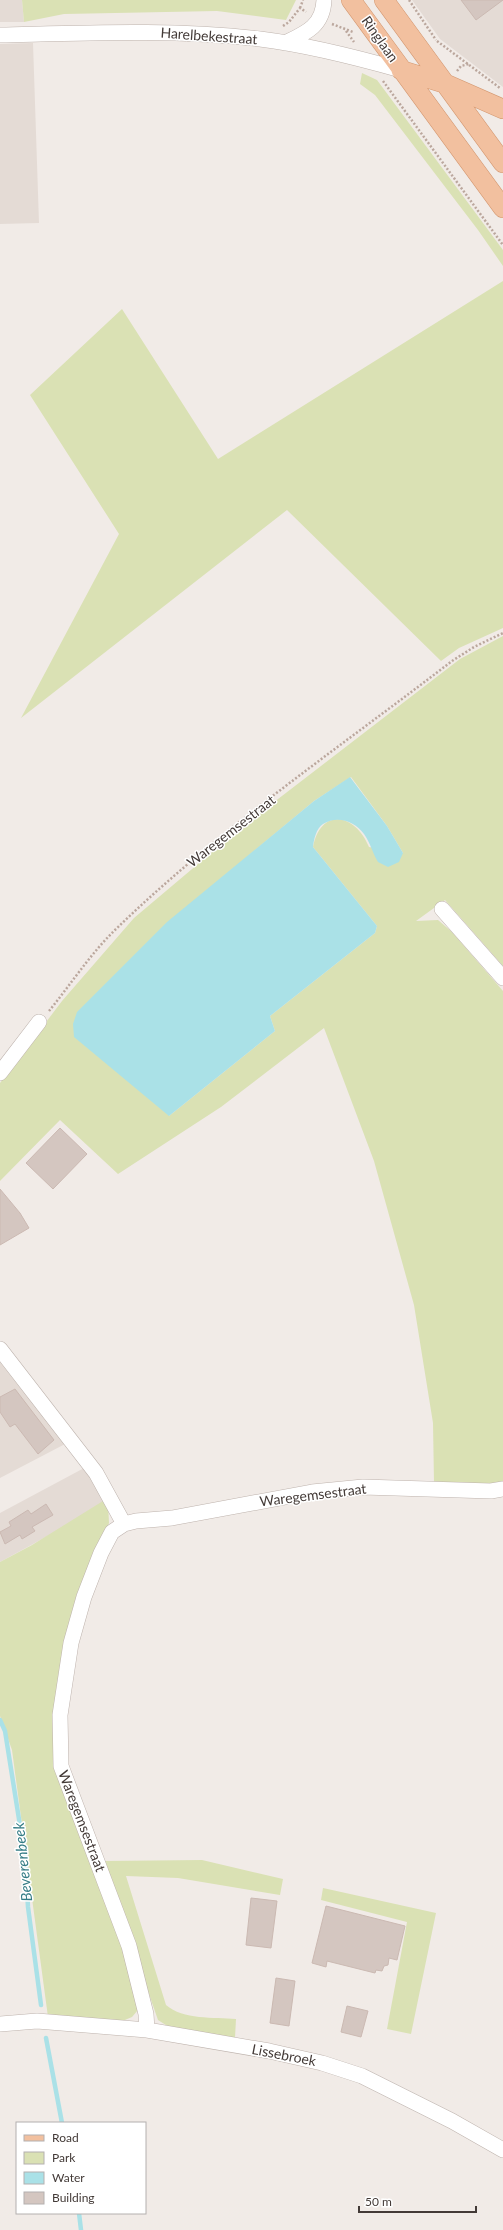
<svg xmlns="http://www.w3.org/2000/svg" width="503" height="2230" viewBox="0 0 503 2230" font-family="Lato,sans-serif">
<rect width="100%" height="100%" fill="#f1ebe7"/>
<path fill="#e4dbd5" d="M0 0H22L24 22H0Z
M412 0H503V87L440 39Z
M33 43 39 223 0 224V44Z
M0 1360 67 1443 0 1478Z
M86 1467 108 1503 0 1562V1513Z"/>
<path fill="#dae1b4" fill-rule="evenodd" d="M22 0H296L286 20 217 11 64 14 24 22Z
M362 73 377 80 503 250V266L478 230 375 95 360 84Z
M503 281V628L459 648 441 661 287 510 21 718 119 534 30 395 122 309 218 459Z
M503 636V966L445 900 416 921 438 920 452 932 503 991V1483H434L433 1423 414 1305 374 1161 324 1028 221 1107 118 1174 60 1120 0 1181V1083L62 1001 134 918 243 826 460 659ZM351 777 387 826 403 853 369 847C356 814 321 806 313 847L377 926 375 933 270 1016 275 1031 169 1116 248 856 314 801Z
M103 1501 108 1503 109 1523 91 1569 55 1734 123 1943 138 2010 132 2017 120 2022 48 2017 12 1750 0 1716V1562L32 1545Z
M202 1860 283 1879 280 1895 178 1878 126 1876 166 2005C183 2020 214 2017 236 2019L235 2038 169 2027 158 2020 103 1861Z
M323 1888 436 1913 411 2034 387 2029 407 1922 321 1900Z"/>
<path fill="#aae1e7" d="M350 777 387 826 403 853 399 862 388 867 378 862C373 854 370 842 364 834 355 821 337 815 323 824 316 829 314 839 313 847L377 926 375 933 270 1016 275 1031 169 1116 74 1037 73 1024 77 1012 167 922 314 801Z"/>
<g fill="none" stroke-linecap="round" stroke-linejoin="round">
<path stroke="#aae1e7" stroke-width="4.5" d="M0 1720 5 1731 25 1857 28 1907 41 2005
M46 2038 62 2123
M79 2213 81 2230"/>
</g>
<path fill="#d4c6c0" stroke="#cbb9b2" d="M461 0H503L476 20Z
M60 1128 87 1154 53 1189 26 1163Z
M0 1189 20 1213 29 1228 0 1245Z
M15 1389 54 1440 38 1454 15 1424 10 1427 0 1412V1397Z
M46 1504 53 1515 32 1527 35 1531 22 1539 20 1535 5 1544 0 1532 11 1526 9 1522 28 1510 31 1514Z
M251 1898 277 1901 271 1948 246 1945Z
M326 1906 405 1926 397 1960 389 1958 388 1965 384 1966 382 1971 376 1970 375 1973 327 1961 326 1967 312 1963Z
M276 1978 295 1981 289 2026 270 2023Z
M347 2006 368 2011 361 2037 341 2032Z"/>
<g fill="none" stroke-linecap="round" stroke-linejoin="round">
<defs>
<path id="minor" d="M0 35C87 33 173 29 260 39 308 45 355 57 401 70
M285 43C306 33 323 26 324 0
M442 909 503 978
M0 1073 39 1022
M0 1349 96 1473 124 1524
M0 2024 37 2021 147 2030 269 2051 322 2063 362 2076 452 2121 503 2150
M147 2030 146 2014 129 1946 61 1766 60 1715 71 1643 84 1597 101 1553 112 1532 124 1524 136 1521 172 1518 312 1492 363 1487 491 1491 503 1489"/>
<path id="major" d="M351 0 503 208
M384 0 503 163
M401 70 446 84 503 109"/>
</defs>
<use href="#minor" stroke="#beb3ad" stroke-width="16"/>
<use href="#major" stroke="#d49871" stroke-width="20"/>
<path stroke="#bba79d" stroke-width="2.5" stroke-dasharray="2 2" stroke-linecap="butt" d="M409 0 436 40
M300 8 303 0
M332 24 353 32
M283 26 289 22 300 8 306 12
M346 31 354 42
M437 41 500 88
M457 71 461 66 469 64
M383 81 503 245
M49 1011C71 984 91 953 116 929 219 829 339 748 452 661L474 647 503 633"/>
<use href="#minor" stroke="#fff" stroke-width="15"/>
<use href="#major" stroke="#f2c09f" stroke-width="19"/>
</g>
<g text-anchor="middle" stroke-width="3" stroke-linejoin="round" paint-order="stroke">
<g font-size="14" fill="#433a37" stroke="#fff">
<text transform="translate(209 36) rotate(4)" y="5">Harelbekestraat</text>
<text transform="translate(380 39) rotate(55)" y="5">Ringlaan</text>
<text transform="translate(231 831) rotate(-38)" y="5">Waregemsestraat</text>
<text transform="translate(313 1495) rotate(-7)" y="5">Waregemsestraat</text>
<text transform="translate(82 1821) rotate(69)" y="5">Waregemsestraat</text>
<text transform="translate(284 2055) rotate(11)" y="5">Lissebroek</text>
</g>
<g font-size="15" font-style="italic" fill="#347c85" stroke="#fff">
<text transform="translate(23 1862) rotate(-96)" y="5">Beverenbeek</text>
</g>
</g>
<rect x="16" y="2122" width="130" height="92" fill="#ffffff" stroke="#b4b0af"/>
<rect x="24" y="2135" width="20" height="6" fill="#f2c09f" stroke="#b4b0af"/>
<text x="52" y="2142" font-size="12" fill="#433a37">Road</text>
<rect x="24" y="2152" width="20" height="12" fill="#dae1b4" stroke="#b4b0af"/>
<text x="52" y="2162" font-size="12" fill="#433a37">Park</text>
<rect x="24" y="2172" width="20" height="12" fill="#aae1e7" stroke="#b4b0af"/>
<text x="52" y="2182" font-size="12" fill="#433a37">Water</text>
<rect x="24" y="2192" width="20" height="12" fill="#d4c6c0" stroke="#b4b0af"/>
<text x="52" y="2202" font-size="12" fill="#433a37">Building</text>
<path d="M359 2206v6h117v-6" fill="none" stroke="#433a37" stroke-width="2"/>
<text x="365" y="2206" font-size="12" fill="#433a37" stroke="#ffffff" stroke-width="3" paint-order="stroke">50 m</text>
</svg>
